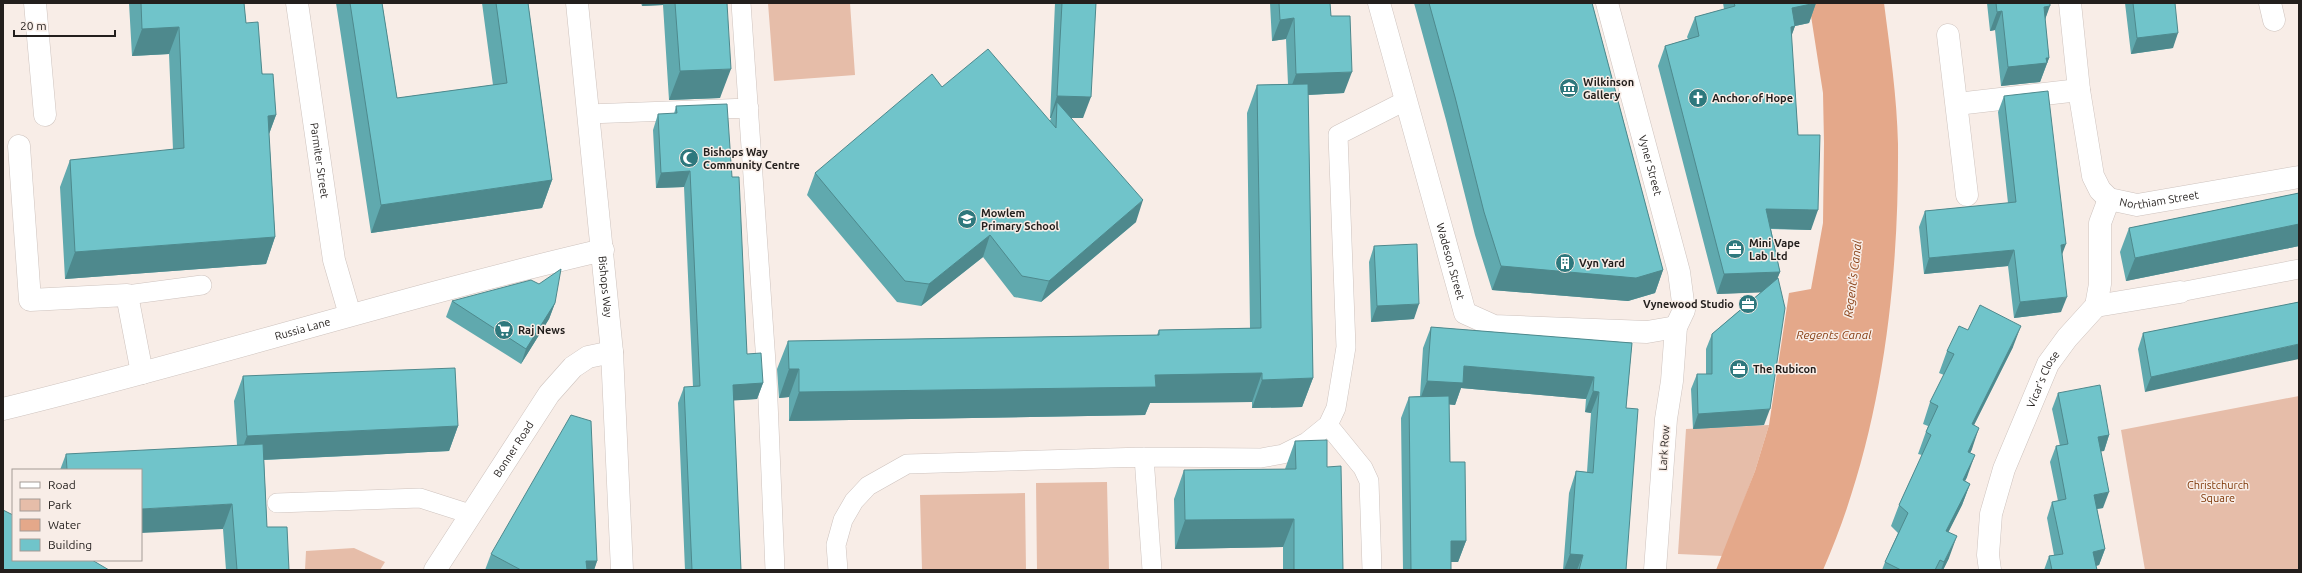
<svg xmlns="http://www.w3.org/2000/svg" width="2302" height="573" viewBox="0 0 2302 573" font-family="Ubuntu,sans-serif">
<rect width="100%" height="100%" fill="#f8ede7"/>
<path fill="#e6bda9" d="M768 3H850L855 75 774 81Z
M2299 396V570H2145L2121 430Z
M1769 425 1755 471 1723 556 1678 554 1686 429Z
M1107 482 1109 570H1037L1036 483Z
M1025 493 1026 570H922L920 495Z
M354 548 385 562 380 570H305L306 551Z"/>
<path fill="#e4a88a" d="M1809 3H1884C1890 50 1897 97 1898 144 1899 288 1881 438 1823 570H1716L1755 471 1769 425 1789 293 1811 289 1823 223 1824 143 1823 93Z"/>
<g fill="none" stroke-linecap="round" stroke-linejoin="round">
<defs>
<path id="lane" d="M741 3 767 377 775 570
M588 114 749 108
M2180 292 2299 269
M127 295 202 285
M1144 457 1152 570
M277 503 420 498 470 514
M838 570 836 545 843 520 854 501 868 486 907 464 1144 457 1261 458 1283 454 1307 442 1328 425
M1372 570 1369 481 1363 468 1328 425 1336 408 1346 347 1338 135 1405 101"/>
<g id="street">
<path d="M35 3 45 115"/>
<path id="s1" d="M297 3 334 260 350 315"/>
<path id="s2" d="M1379 3 1465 313 1494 326 1647 332 1676 327"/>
<path id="s3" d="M1607 3 1679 272 1684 310 1676 327 1672 381 1666 419 1655 570"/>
<path id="s4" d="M2070 3 2079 90 2093 176 2100 190 2109 199 2137 205 2299 177"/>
<path d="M2270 3 2274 20"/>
<path d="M1948 35 1967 195"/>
<path d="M1957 104 2079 90"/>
<path d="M19 146 30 300 127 295 142 373"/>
<path d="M2096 306 2180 292"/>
<path id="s5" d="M3 409C204 360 401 297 603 250"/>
<path id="s6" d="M1990 570 1988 555 1991 514 2004 469 2048 364 2067 338 2096 306 2100 284V223L2109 199"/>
</g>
<g id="secondary">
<path id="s7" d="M577 3 612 352 622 570"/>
<path id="s8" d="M435 570 549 394 573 367 588 357 612 352"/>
</g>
</defs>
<use href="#lane" stroke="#cec3be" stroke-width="20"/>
<use href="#street" stroke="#cec3be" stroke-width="23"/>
<use href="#secondary" stroke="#cec3be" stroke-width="23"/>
<use href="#lane" stroke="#fff" stroke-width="19"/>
<use href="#street" stroke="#fff" stroke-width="22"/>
<use href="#secondary" stroke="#fff" stroke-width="22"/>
</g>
<path fill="#60a9ae" d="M129 3H244L246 23 276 115 269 134 275 237 266 264 65 279 60 187 70 160 173 150 169 54 132 56Z
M336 3H382L397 98 493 85 482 3H528L552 180 542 208 371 233Z
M641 3H727L720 98 669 100 663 5 642 6Z
M1055 3H1096L1083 118H1071L1136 222 1041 302 1014 297 983 257 921 306 897 302 807 195 815 173 942 87 1050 121 1051 118H1050Z
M1270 3H1330L1331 16 1344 93 1308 95 1313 378 1302 407 1252 408V402L1150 403 1145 415 789 421V397L779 398 777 369 788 341 1157 335 1159 330 1250 328 1247 113 1257 85 1288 84 1286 39 1272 41Z
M1414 3H1592L1663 270 1655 293 1628 301 1492 290 1475 235 1446 120Z
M1723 3H1816L1809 23 1795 26 1791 36 1798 135 1811 230 1771 229 1780 272 1777 279 1764 425 1693 429 1691 389 1697 374H1706V349L1712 334 1761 292 1717 294 1658 66 1665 46 1688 39 1687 37 1695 17 1724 9Z
M1987 3H2050L2045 20 2049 58 2040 82 2001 86 1995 30 1990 31Z
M2125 3H2175L2173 48 2131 54Z
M2004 96 2062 255 2061 312 2014 318 2008 266 1924 274 1919 227 1925 211 2008 203 1998 112Z
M676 106 732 177 747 354 763 383 757 399 733 400 741 570H685L678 403 684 387H693L684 187 656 188 653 130 658 114H674Z
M2299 193V246L2126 281 2120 252 2129 228Z
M1374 246 1414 319 1371 322 1369 262Z
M452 301 555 303 549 319 521 364 446 317Z
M2299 302 2145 392 2138 349 2143 333Z
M1431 327 1632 343 1626 408V570H1563L1569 493 1576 471 1587 472 1591 413 1585 412 1586 399 1461 388 1455 405 1449 404 1450 462 1466 541 1458 562H1451V570H1403L1401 418 1409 397 1420 396 1423 348Z
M1968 330 2013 347 1974 425 1972 449 1970 453 1967 477 1965 481 1970 484 1962 505 1948 532 1949 558 1943 570H1882L1885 562 1898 533 1891 526 1899 505 1922 455 1918 454 1928 426 1923 424 1930 402 1944 375 1939 373 1947 351Z
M243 376 458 426 449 451 264 460 267 527 289 570H226L223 529 237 445 234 401Z
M2058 393 2109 435 2104 451H2101L2103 508 2097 509 2105 549 2099 565 2096 566 2097 570H2044L2049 556 2054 555 2047 518 2052 502 2058 501 2050 462 2056 446H2060L2052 409Z
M1295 441 1327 467 1343 570H1283V547L1175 549 1174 499 1184 470 1285 469Z
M66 454 67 470H60Z
M491 554 597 561 594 570H485Z"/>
<path fill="#4e898d" d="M643 3H664L663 5 642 6Z
M1816 3 1809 23 1795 26 1788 46 1792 8Z
M2050 6 2043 25 2044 7Z
M2002 11 1995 30 1990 31 1997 12Z
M1294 18 1286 39 1272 41 1280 20Z
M179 27 169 54 132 56 142 29Z
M2178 33 2173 48 2131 54 2137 38Z
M2046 58H2049L2040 82 2001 86 2008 67Z
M731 69 720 98 669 100 680 71Z
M1352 72 1344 93 1288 96 1296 74Z
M1057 96 1091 97 1083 118H1056L1057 102 1051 118H1050Z
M276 115 266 142 268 116Z
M690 171 684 187 656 188 661 173Z
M552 180 542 208 371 233 381 205Z
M1143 200 1136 222 1041 302 1049 281Z
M1766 209 1818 210 1811 230 1759 228Z
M2299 224V246L2126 281 2135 258Z
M990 235 983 257 921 306 929 284Z
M275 237 266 264 65 279 75 252Z
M2066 244 2060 260 2061 245Z
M2014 250 2008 266 1924 274 1929 258Z
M1501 266 1663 270 1655 293 1628 301 1492 290Z
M1780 272 1772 292 1717 294 1724 274Z
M2067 297 2061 312 2014 318 2020 302Z
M555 303 549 319 521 364 526 349Z
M1419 304 1414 319 1371 322 1377 306Z
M2021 326 2013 347 1964 445 1972 424Z
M2299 344V359L2145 392 2151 377Z
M1464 366 1594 377 1586 399 1461 388 1455 405 1419 402 1427 381Z
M789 369H799L789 397 779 398Z
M1262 373 1252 402 1150 403 1145 415 789 421 799 392 1155 375Z
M1313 378 1302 407 1252 408 1262 380Z
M763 383 757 399 727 401 733 385Z
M1593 391 1599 392 1591 413 1585 412Z
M1770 409 1764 425 1693 429 1698 414Z
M458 426 449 451 238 461 247 436Z
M1979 428 1972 449 1960 474 1968 452Z
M2109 435 2104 451 2093 453 2098 437Z
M1975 455 1967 477 1955 501 1963 480Z
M1970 484 1962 505 1938 553 1946 531Z
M2109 492 2103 508 2088 510 2094 495Z
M232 504 223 529 141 533V509Z
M1294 519 1283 547 1175 549 1185 520Z
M1957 536 1949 558 1943 570H1941L1944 562Z
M1451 541H1466L1458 562H1443Z
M2105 549 2099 565 2087 568 2093 552Z
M1570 554 1583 555 1577 570H1564Z
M586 561H597L594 570H583Z"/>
<path fill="#70c4ca" stroke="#4e898d" d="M141 3H244L246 23 258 22 262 74H273L276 115 268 116 275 237 75 252 70 160 184 148 179 27 142 29Z
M350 3H382L397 98 507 83 496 3H528L552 180 381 205Z
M675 3H727L731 69 680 71Z
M1062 3H1096L1091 97 1057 96Z
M1279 3H1330L1331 16H1350L1352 72 1296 74 1294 18 1280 20Z
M1429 3H1592L1663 270 1636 278 1501 266 1484 212 1455 97Z
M1734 3H1816L1792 8 1795 26 1791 27 1798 135H1820L1818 210 1766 209 1780 272 1724 274 1665 46 1699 36 1695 17 1735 6Z
M1996 3H2050V6L2044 7 2049 58H2046L2047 63 2008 67 2002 11 1997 12Z
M2133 3H2175L2178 33 2137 38Z
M988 49 1056 128 1057 102 1143 200 1049 281 1022 276 990 235 929 284 905 281 815 173 932 74 942 87Z
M1308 84 1313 378 1262 380V373L1155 375 1156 387 799 392V369H789L788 341 1159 335V330L1261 328 1257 85Z
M2048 91 2066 244 2061 245 2067 297 2020 302 2014 250 1929 258 1925 211 2016 202 2004 96Z
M727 104 732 177H739L747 354 761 353 763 383 733 385 741 570H692L684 387 700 386 690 171 661 173 658 114 677 113 676 106Z
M2299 193V224L2135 258 2129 228Z
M1417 244 1419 304 1377 306 1374 246Z
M561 269 555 303 526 349 452 301 531 280 539 284Z
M1778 278 1785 308 1770 409 1698 414 1697 374H1712V334Z
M2299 302V344L2151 377 2143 333Z
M1980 305 2021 326 1972 424 1979 428 1968 452 1975 455 1963 480 1970 484 1946 531 1957 536 1944 562 1940 560 1935 570H1901L1885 562 1908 513 1899 505 1931 435 1926 432 1938 406 1930 402 1954 354 1947 351 1959 326 1968 330Z
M1431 327 1632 343 1626 408 1638 409 1626 570H1579L1583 555 1570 554 1576 471 1593 473 1599 392 1593 391 1594 377 1464 366 1463 383 1427 381Z
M455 368 458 426 247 436 243 376Z
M2100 385 2109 435 2098 437 2109 492 2094 495 2105 549 2093 552 2097 570H2052L2049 556 2063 554 2052 502 2066 499 2056 446 2068 444 2058 393Z
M1449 396 1450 462H1465L1466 541H1451V570H1411L1409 397Z
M571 415 591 421 597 561H586L587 570H521L491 554Z
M1327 440V467L1341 466 1343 570H1294V519L1185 520 1184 470 1296 469 1295 441Z
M263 444 267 527H287L289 570H237L232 504 141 509V470H67L66 454Z
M3 510 13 515V560H92L109 570H3Z"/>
<defs>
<symbol id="museum-disc" viewBox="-11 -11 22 22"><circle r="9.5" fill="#2e787d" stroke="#f8ede7"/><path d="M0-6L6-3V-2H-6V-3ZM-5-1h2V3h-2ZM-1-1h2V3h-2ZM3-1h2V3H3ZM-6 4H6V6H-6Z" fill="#fff"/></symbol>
<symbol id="church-disc" viewBox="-11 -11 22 22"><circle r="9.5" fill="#2e787d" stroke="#f8ede7"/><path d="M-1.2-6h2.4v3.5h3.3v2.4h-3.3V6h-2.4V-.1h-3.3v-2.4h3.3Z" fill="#fff"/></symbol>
<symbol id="mosque-disc" viewBox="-11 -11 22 22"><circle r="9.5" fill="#2e787d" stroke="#f8ede7"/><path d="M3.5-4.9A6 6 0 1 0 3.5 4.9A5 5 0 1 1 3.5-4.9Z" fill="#fff"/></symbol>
<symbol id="school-disc" viewBox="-11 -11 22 22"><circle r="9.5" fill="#2e787d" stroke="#f8ede7"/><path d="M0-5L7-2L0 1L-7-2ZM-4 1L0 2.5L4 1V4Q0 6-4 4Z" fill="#fff"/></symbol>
<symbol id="office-disc" viewBox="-11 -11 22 22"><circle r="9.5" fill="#2e787d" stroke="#f8ede7"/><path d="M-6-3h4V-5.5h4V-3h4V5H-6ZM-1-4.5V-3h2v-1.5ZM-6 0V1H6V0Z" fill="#fff"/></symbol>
<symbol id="building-disc" viewBox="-11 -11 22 22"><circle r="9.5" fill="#2e787d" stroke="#f8ede7"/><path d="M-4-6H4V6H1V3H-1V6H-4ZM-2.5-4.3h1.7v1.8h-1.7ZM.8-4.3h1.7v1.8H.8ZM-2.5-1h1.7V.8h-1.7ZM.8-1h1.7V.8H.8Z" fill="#fff"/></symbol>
<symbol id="supermarket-disc" viewBox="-11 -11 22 22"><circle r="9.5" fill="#2e787d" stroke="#f8ede7"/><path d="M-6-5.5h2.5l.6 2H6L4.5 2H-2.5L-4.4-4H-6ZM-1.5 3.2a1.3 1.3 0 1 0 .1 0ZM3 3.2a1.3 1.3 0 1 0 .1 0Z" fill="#fff"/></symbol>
</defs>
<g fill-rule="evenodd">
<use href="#museum-disc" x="1558" y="77" width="22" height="22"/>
<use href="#church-disc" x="1687" y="87" width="22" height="22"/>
<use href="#mosque-disc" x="678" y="147" width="22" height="22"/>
<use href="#school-disc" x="956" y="208" width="22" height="22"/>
<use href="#office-disc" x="1724" y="238" width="22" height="22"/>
<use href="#building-disc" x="1554" y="252" width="22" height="22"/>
<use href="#office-disc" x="1737" y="293" width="22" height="22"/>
<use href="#supermarket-disc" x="493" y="319" width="22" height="22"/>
<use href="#office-disc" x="1728" y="358" width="22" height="22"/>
</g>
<g text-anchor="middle" stroke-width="3" stroke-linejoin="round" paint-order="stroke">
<g font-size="11" font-weight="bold" fill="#231f1d" stroke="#f8ede7" text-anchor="start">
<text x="1583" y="86">Wilkinson<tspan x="1583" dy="13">Gallery</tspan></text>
<text x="1712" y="102">Anchor of Hope</text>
<text x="703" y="156">Bishops Way<tspan x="703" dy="13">Community Centre</tspan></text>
<text x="981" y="217">Mowlem<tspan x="981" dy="13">Primary School</tspan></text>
<text x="1749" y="247">Mini Vape<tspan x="1749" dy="13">Lab Ltd</tspan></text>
<text x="1579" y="267">Vyn Yard</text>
<text x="1734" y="308" text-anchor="end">Vynewood Studio</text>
<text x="518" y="334">Raj News</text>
<text x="1753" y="373">The Rubicon</text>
</g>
<g font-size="11" fill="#231f1d" stroke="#f8ede7">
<text dy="4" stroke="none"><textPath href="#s1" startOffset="159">Parmiter Street</textPath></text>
<text dy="4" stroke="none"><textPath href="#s3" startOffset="168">Vyner Street</textPath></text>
<text dy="4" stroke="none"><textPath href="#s4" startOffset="254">Northiam Street</textPath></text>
<text dy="4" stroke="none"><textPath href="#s2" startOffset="268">Wadeson Street</textPath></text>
<text dy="4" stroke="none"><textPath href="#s7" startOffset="285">Bishops Way</textPath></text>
<text dy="4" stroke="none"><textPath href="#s5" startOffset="310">Russia Lane</textPath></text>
<text dy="4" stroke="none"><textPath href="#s6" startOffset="201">Vicar's Close</textPath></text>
<text transform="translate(1664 448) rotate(-86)" y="4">Lark Row</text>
<text dy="4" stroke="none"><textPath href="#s8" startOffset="144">Bonner Road</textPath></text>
</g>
<g font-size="11" fill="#7d3606" stroke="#f8ede7">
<text x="2218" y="489">Christchurch<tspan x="2218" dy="13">Square</tspan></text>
</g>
<g font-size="12" font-style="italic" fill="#873f14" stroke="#f8ede7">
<text transform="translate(1853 279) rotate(-83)" y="4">Regent's Canal</text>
<text x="1834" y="339">Regents Canal</text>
</g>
</g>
<rect width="2302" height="573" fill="none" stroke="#231f1d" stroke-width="8"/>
<rect x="12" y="469" width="130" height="92" fill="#f8ede7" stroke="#a39b96"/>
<rect x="20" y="482" width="20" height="6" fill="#ffffff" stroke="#a39b96"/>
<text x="48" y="489" font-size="12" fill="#231f1d">Road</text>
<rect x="20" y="499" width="20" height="12" fill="#e6bda9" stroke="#a39b96"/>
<text x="48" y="509" font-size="12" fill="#231f1d">Park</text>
<rect x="20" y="519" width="20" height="12" fill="#e4a88a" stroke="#a39b96"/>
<text x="48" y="529" font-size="12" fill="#231f1d">Water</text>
<rect x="20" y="539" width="20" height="12" fill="#70c4ca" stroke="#a39b96"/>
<text x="48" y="549" font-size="12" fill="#231f1d">Building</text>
<path d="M14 30v6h101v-6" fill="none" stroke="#231f1d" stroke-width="2"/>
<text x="20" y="30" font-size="12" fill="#231f1d" stroke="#f8ede7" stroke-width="3" paint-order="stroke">20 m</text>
</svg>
